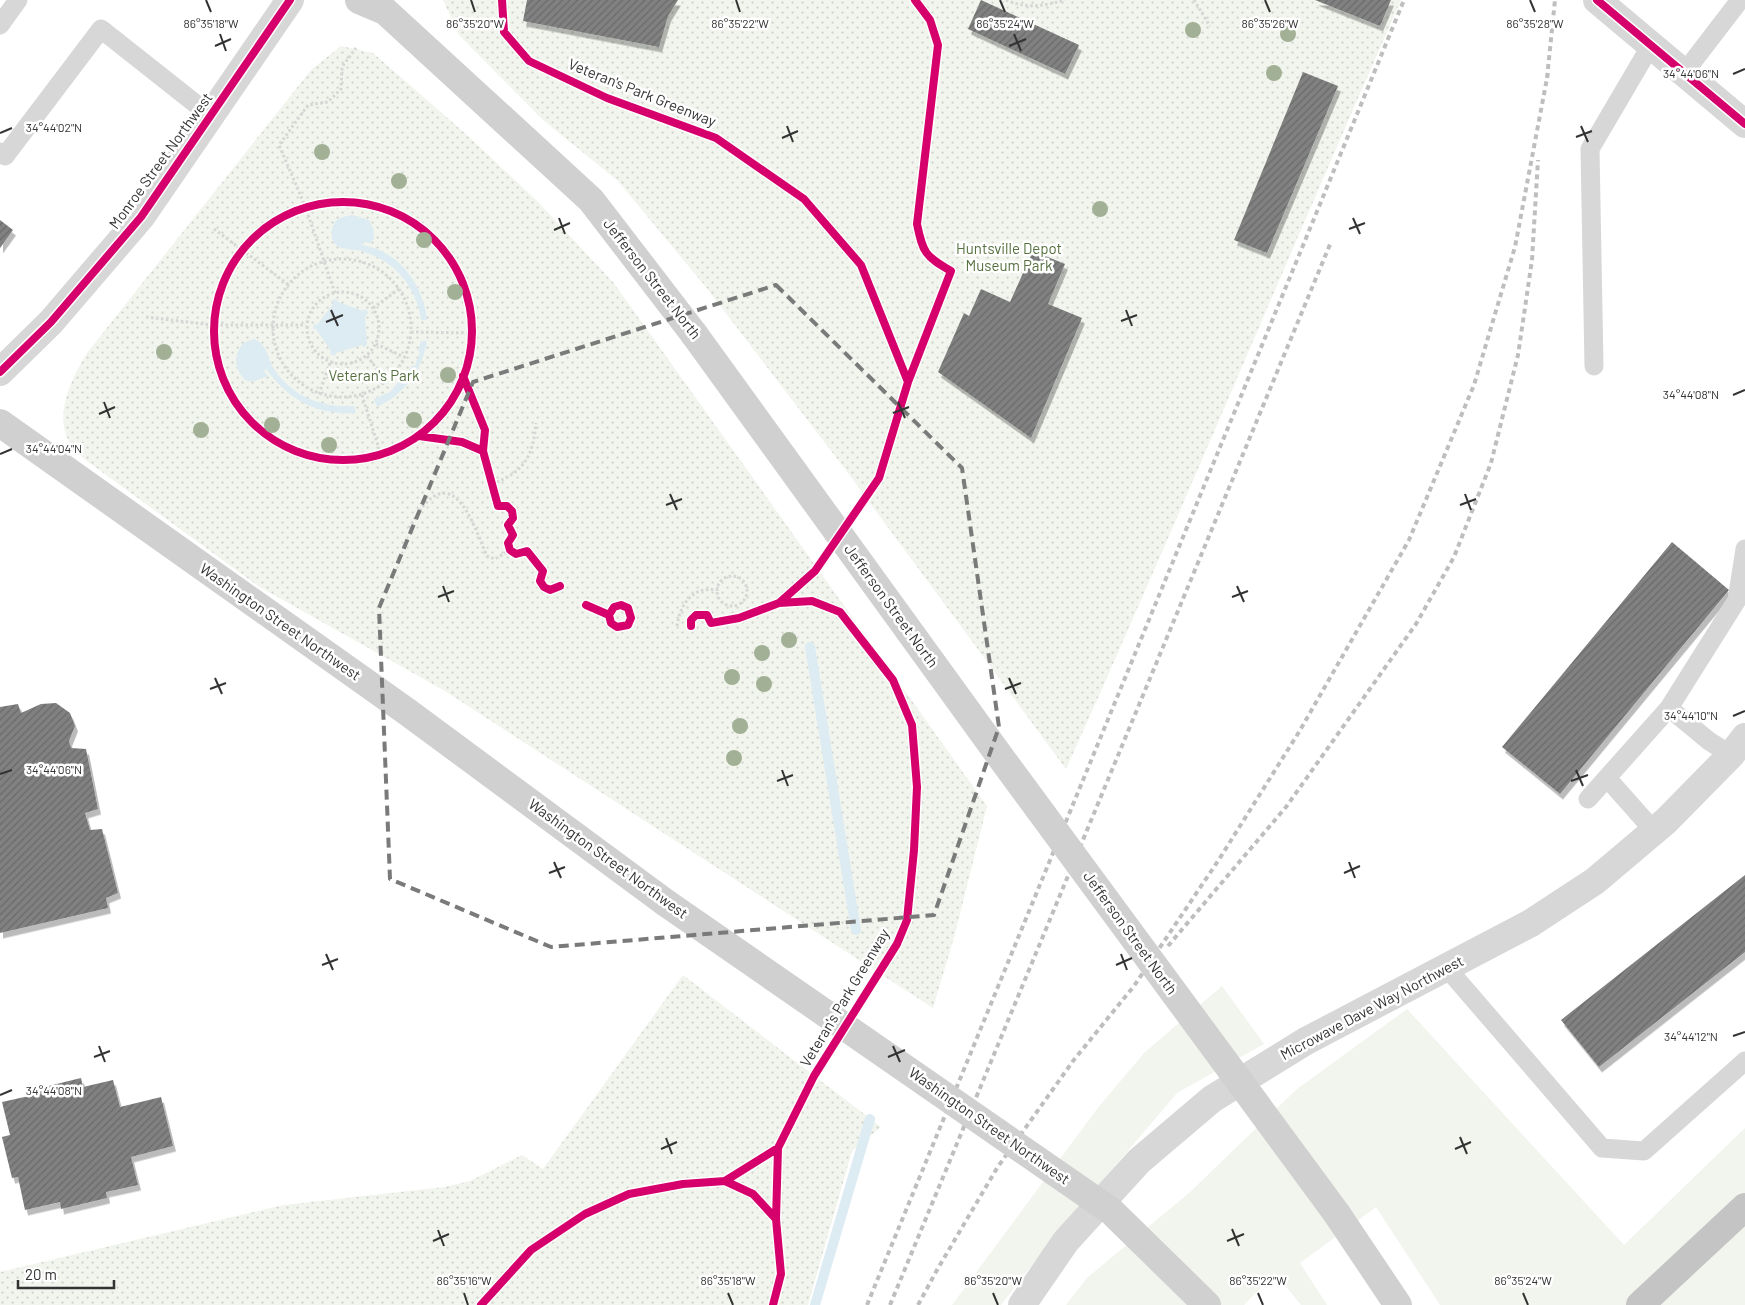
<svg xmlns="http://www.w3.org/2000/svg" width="1745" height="1305" viewBox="0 0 1745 1305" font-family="Barlow,sans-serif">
<defs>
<pattern id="park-dots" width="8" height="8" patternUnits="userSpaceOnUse" patternTransform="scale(1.25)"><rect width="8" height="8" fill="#f1f5ed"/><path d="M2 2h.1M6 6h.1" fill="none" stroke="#cfd2cc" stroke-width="1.8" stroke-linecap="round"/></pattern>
<pattern id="building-hatch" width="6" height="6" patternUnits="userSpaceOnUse" patternTransform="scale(1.25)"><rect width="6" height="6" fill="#818181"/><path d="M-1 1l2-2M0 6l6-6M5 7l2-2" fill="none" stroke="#6a6a6a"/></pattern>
<filter id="shadow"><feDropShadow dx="3" dy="5.5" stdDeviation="0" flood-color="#0004"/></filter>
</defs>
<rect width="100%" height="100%" fill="#fff"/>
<path fill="#f1f5ed" d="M1222 986 1264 1044 1177 1093 1042 1252 1001 1305H952L1097 1109 1144 1053Z
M1407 1009 1624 1245 1745 1128V1305H1440L1376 1207 1300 1263 1327 1305H1301L1275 1273 1244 1305H1066L1087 1278 1189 1193 1297 1089Z"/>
<path fill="url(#park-dots)" d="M443 0H1401C1288 256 1181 514 1066 769L845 469 705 286 618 181 543 120 459 35Z
M341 46 373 53 467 135 537 201 613 282 987 806 955 934 933 1008 445 691 258 586 83 458C78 453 71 447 68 440 55 412 72 378 87 353L311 70Z
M683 975 881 1127 852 1151 808 1305H0V1272L284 1205 444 1187 470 1181 522 1155 543 1169Z"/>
<path fill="#ddebf3" d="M352 215 369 220 373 228 374 239 370 243 363 242 362 245C399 251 423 284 427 320H421C417 287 393 259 361 251 355 249 345 250 339 247 329 242 330 227 337 220 341 217 347 216 352 215Z
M336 299 338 302 363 311 366 309 368 313 365 316 367 344 364 347 362 345 336 353 335 356 330 354 331 351 316 329H313L314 324 317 325 333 304 332 300Z
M254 339C267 344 267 356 273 367 290 396 322 408 354 406L356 413C316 415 289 400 266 369L264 371 268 376 252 382 245 380C234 368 233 356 243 343Z
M421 341H427C422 371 404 394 377 407L374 399 390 392 413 365 415 366 420 352 418 351Z"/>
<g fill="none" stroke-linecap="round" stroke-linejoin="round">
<path stroke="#ddebf3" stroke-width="10" d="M810 647 856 930
M815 1305 870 1119"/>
</g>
<path fill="url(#building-hatch)" filter="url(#shadow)" d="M527 0H678L668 16 659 47 523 21Z
M981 0 1079 45 1065 74 968 29Z
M1315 0H1391L1380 26Z
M1303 72 1338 86 1267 253 1234 240Z
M0 220 13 230 0 248Z
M1033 251 1065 264 1048 304 1082 318 1031 438 938 372 964 313 969 316 981 289 1010 302Z
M1672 542 1729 590 1560 794 1502 747Z
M56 703 70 713 75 726 69 741 71 748 86 749 98 809 85 813 90 830 102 829 118 893 106 898 108 908 0 933V707L18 704 21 713 41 704Z
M1745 875V952L1599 1067 1561 1020Z
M81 1078 83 1087 113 1080 120 1107 161 1097 173 1146 131 1157 138 1185 106 1192 107 1198 61 1209 60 1202 25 1210 18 1177 12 1178 2 1137 10 1135 2 1102 29 1096 28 1091Z"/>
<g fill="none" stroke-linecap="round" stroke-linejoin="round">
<path stroke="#d6d6d6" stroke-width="3" stroke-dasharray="2.5 2.5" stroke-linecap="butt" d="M1006 0C1027 9 1044 6 1065 0
M1194 0 1210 26
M214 229 289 285
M273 328a69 69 0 1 1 138 0a69 69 0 1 1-138 0Z
M307 328a36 36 0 1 1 72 0a36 36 0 1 1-72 0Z
M335 293 305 206 279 145 308 105 328 102 341 89 342 67 356 48
M373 308 399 289
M146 317 212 325H306
M411 332 473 333
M376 344 404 357
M367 356 386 381
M319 394 330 363
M362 395 381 455
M492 484C524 472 533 457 536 423
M409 528C414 520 420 508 427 502 459 470 477 535 487 556L495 559 510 550
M717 591a15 15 0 1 1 30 0a15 15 0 1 1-30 0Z
M677 626C680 605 692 586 716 590"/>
<path stroke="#d7d7d7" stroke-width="19" d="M0 25 18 0
M1684 73 1740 0
M0 152 5 156 101 29 211 116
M1594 366 1590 149 1651 45
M1669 708 1737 600 1745 549
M1607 778 1654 831
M1588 799 1669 708 1709 741 1731 755
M1446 967 1602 1148 1644 1151 1745 1061"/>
<path stroke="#d7d7d7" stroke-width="28" d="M1022 1305 1066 1241 1139 1161 1212 1099 1306 1041 1531 923 1595 881 1666 821 1731 755 1745 737"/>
<path stroke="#d7d7d7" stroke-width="28" d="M1597 0 1745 124
M0 372 51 322 141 217 290 0"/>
<path stroke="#d0d0d0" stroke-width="28" d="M359 0 385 11 591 200 694 334
M0 423 406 711 666 903
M1337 1214 1398 1305"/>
<path stroke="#c4c4c4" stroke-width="28" d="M1640 1305 1745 1207"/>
<path stroke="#bebebe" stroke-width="4" stroke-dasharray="5 4" stroke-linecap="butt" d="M1547 78 1555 0
M1168 946 1286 807 1416 624 1454 557 1491 463 1518 355 1532 260 1538 160
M867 1305 1404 0
M890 1305 1331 242
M918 1305 937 1270 997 1168 1073 1061 1134 986 1218 861 1299 732 1409 540 1474 385 1495 314 1515 247 1548 73"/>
<path stroke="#d0d0d0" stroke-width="28" d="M694 334 999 755 1337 1214
M666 903 1111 1211 1207 1305"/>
<defs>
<path id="cycleway" d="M502 0 504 32 529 61 607 98 716 138 804 199 861 265 908 382 879 478 815 571 779 603 739 618 711 623 707 615H696L691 620V626
M1597 0 1745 124
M214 331a129 129 0 1 1 258 0a129 129 0 1 1-258 0Z
M0 372 51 322 141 217 290 0
M463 376 485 430 483 451
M908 382 951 271C925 256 923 253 917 224L938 45 930 20 915 0
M419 436 462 442 483 451 498 506H507L512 511 513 518 508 525 513 535 508 543 510 550 516 554 527 551 543 571 540 581 544 587 550 590 560 586
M586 605 609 615 611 623 617 627 628 625 631 618 628 608 621 605 614 607 609 615
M725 1181 753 1194 776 1219
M481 1305 531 1250 585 1214 629 1194 683 1184 725 1181 778 1148
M773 1305 781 1274 776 1219 778 1148 814 1076 897 944 907 920 914 850 917 787 912 725 893 680 840 612 812 601 779 603"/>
</defs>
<use href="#cycleway" stroke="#fff" stroke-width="11"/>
<use href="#cycleway" stroke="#d6006c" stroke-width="8"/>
</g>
<g fill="#a2b095">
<circle cx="1193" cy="30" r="8"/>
<circle cx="1288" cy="34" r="8"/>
<circle cx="1274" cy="73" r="8"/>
<circle cx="322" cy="152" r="8"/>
<circle cx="399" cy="181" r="8"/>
<circle cx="1100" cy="209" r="8"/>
<circle cx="424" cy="240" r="8"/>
<circle cx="455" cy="292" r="8"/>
<circle cx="164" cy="352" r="8"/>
<circle cx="448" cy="375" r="8"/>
<circle cx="414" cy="420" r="8"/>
<circle cx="272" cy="425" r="8"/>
<circle cx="201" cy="430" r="8"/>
<circle cx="329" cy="445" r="8"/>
<circle cx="789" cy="640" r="8"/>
<circle cx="762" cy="653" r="8"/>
<circle cx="732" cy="677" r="8"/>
<circle cx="764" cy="684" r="8"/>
<circle cx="740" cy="726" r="8"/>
<circle cx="734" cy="758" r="8"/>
</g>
<path fill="none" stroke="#7a7a7a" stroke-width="4" stroke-dasharray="10 6" stroke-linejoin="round" d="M776 285 962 468 999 727 934 915 551 947 390 879 379 608 473 382Z"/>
<path fill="none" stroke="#333" stroke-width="2" d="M206 0 211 12M471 0 475 12M736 0 740 12M1000 0 1005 12M1265 0 1270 12M1530 0 1535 12M220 34 226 51M1014 34 1021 51M215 46 231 39M1009 46 1026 39M1733 74 1745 69M787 126 793 142M1581 126 1588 142M0 133 12 128M1576 137 1592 131M782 138 798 131M559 218 565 234M1353 218 1360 234M1349 229 1365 223M554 230 570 223M331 310 338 326M1126 310 1132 326M1121 321 1137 315M326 322 343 315M1733 395 1745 390M104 402 110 418M898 402 905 418M893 413 909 407M99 414 115 407M0 454 12 449M670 494 677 510M1465 494 1471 510M666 505 682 499M1460 505 1476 499M443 586 449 602M1237 586 1244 602M438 597 454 591M1232 597 1248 591M215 678 222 694M1009 678 1016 694M210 689 226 683M1005 689 1021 683M1733 716 1745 711M782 770 788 786M1576 770 1583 786M0 774 12 770M777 781 793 775M1571 781 1588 775M554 862 561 878M1349 862 1355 878M549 873 565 867M1344 873 1360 866M326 954 333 970M1121 954 1127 970M322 965 338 959M1116 965 1132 958M1733 1036 1745 1032M99 1046 105 1062M893 1046 900 1062M94 1057 110 1051M888 1057 905 1050M0 1095 12 1090M1460 1137 1467 1154M666 1138 672 1154M661 1149 677 1142M1455 1149 1471 1142M1232 1229 1239 1246M438 1230 444 1246M433 1241 449 1234M1227 1241 1244 1234M464 1293 468 1305M728 1293 733 1305M993 1293 998 1305M1258 1293 1263 1305M1523 1293 1528 1305"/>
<g text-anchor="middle" stroke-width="5" stroke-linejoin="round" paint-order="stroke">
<g font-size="15" fill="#333" stroke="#fff">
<text transform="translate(642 93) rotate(22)" y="5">Veteran's Park Greenway</text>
<text transform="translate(161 161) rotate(-54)" y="5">Monroe Street Northwest</text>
<text transform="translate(652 279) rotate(52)" y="5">Jefferson Street North</text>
<text transform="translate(891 606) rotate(54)" y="5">Jefferson Street North</text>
<text transform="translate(280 622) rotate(35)" y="5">Washington Street Northwest</text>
<text transform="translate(608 859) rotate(36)" y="5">Washington Street Northwest</text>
<text transform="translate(1130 933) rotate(54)" y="5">Jefferson Street North</text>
<text transform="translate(845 998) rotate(-59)" y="5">Veteran's Park Greenway</text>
<text transform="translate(1372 1008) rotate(-28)" y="5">Microwave Dave Way Northwest</text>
<text transform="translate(989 1126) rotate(35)" y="5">Washington Street Northwest</text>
</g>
<g font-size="15" fill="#56703f" stroke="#fff">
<text x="1009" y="254">Huntsville Depot<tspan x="1009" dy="17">Museum Park</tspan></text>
<text x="374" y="381">Veteran's Park</text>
</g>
</g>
<g font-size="12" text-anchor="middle" fill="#333" stroke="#fff" stroke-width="5" stroke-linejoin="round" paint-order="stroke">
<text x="211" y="28">86°35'18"W</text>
<text x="475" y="28">86°35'20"W</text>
<text x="740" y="28">86°35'22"W</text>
<text x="1005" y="28">86°35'24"W</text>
<text x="1535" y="28">86°35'28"W</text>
<text x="1270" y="28">86°35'26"W</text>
<text x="1691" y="78">34°44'06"N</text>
<text x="54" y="132">34°44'02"N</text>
<text x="1691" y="399">34°44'08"N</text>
<text x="54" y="453">34°44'04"N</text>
<text x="1691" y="720">34°44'10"N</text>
<text x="54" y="774">34°44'06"N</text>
<text x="1691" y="1041">34°44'12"N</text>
<text x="54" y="1095">34°44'08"N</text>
<text x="464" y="1285">86°35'16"W</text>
<text x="728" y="1285">86°35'18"W</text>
<text x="993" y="1285">86°35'20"W</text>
<text x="1258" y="1285">86°35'22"W</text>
<text x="1523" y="1285">86°35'24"W</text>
</g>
<path d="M18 1280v8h96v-8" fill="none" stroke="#333333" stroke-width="2.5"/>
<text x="25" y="1280" font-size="15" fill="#333333" stroke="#ffffff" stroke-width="4" paint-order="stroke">20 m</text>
</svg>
